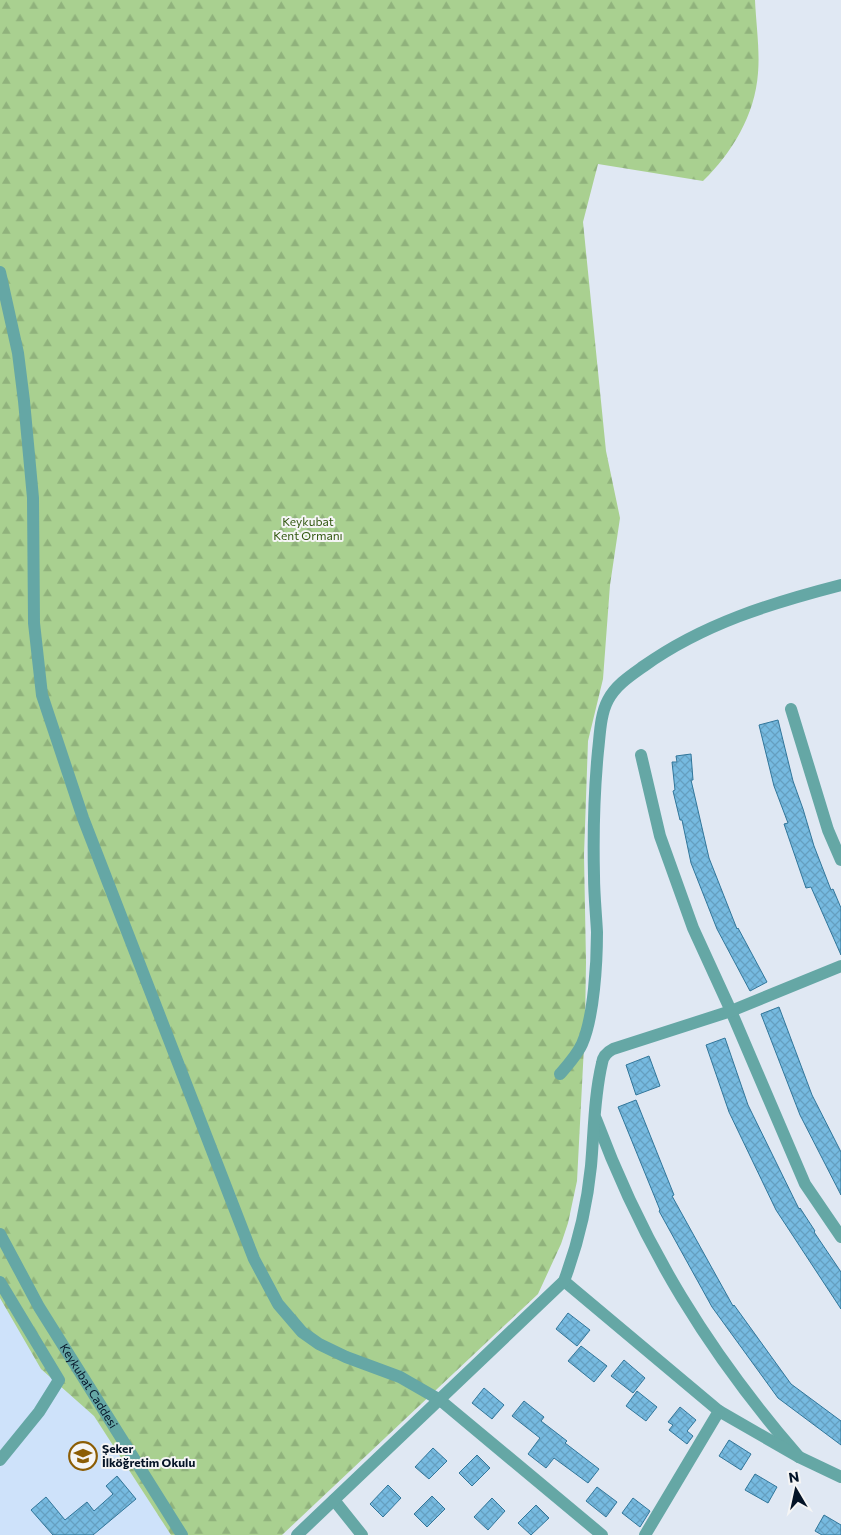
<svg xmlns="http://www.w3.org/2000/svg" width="841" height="1535" viewBox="0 0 841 1535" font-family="Commissioner,sans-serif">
<defs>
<pattern id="forest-firs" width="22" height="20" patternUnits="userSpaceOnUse" patternTransform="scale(1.25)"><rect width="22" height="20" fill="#a9d090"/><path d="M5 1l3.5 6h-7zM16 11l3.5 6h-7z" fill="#90b27c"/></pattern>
<pattern id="building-cross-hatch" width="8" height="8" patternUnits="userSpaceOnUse" patternTransform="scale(1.25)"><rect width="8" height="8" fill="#76bae0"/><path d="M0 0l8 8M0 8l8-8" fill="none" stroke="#659fc0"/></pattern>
</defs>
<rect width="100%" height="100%" fill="#e0e8f3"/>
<path fill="#cee2fa" d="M0 1267 118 1453 171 1535H0Z"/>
<path fill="url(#forest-firs)" d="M0 0H755C756 23 760 50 758 73 755 115 732 153 703 181L598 164 583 222 606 451 620 518 610 585 603 679 588 741 584 855 586 962 585 1027 577 1181 568 1223 561 1244 538 1294 282 1535H171L94 1416 41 1369 0 1298Z"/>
<path fill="url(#building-cross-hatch)" stroke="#31769a" d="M778 720 793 781 803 809 814 846 831 890 833 889 841 908V955L811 887 806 888 784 824 788 823 774 786 759 725Z
M691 754 693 780H691L709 858 737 929 738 928 767 982 750 991 717 929 691 863 682 820H680L673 791 675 790 672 762H677L676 756Z
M779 1007 812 1095 841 1152V1195L800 1115 761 1014Z
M725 1038 748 1105 799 1209 800 1208 815 1231 814 1232 841 1272V1309L776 1210 729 1112 706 1045Z
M649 1056 660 1086 636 1095 626 1065Z
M636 1100 674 1195 672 1196 733 1306 734 1305 791 1384 841 1421V1445L778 1398 712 1307 659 1211 660 1210 618 1107Z
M568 1313 590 1330 577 1346 556 1329Z
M581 1346 607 1366 594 1382 568 1361Z
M624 1360 645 1378 633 1393 611 1376Z
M484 1388 504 1405 492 1419 472 1403Z
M637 1391 657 1407 646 1421 626 1406Z
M524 1401 544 1417 541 1421 567 1441 565 1443 599 1469 588 1483 554 1458 546 1468 528 1454 540 1438 512 1416Z
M680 1407 696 1420 687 1431 693 1436 687 1444 669 1430 673 1425 668 1422Z
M729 1440 751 1454 741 1470 719 1456Z
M433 1448 447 1461 429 1479 415 1467Z
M477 1455 490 1468 472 1486 459 1473Z
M755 1474 777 1487 768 1503 745 1490Z
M117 1476 136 1499 93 1535H53L31 1510 46 1497 65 1520 87 1502 94 1511 113 1494 106 1486Z
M388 1485 401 1498 383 1517 370 1504Z
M597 1487 617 1502 606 1517 586 1501Z
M432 1496 445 1509 427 1527 414 1514Z
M492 1498 505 1511 488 1530 474 1517Z
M633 1498 650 1511 640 1527 622 1513Z
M536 1505 549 1518 531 1535 518 1523Z
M824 1515 841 1525V1535H822L815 1531Z"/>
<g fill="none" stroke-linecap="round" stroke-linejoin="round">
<g stroke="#65a7a5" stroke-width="12">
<path d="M0 272 18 353 24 401 33 498 34 623 42 695 83 818 254 1259 278 1304 302 1332 319 1344 346 1357 400 1377 440 1400 602 1535"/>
<path d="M791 709 828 830 841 860"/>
<path d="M641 755 660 836 693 928 731 1011 805 1184 841 1237"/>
<path d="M560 1074C568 1065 577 1055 582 1044 594 1017 597 962 597 932 596 913 594 894 594 876 593 834 594 793 598 751 600 735 600 715 608 700 616 685 630 676 644 666 703 624 771 603 841 585"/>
<path d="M596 1119C644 1248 709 1353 799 1457"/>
<path id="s1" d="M0 1234 39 1307 182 1535"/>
<path d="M564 1281 719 1411 799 1457 841 1477"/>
<path d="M0 1282 59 1380 39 1412 0 1460"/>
<path d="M334 1500 362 1535"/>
<path d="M297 1535 564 1281C578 1244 587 1206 591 1166 594 1132 594 1097 602 1063 603 1056 607 1052 613 1049L731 1011 841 966"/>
<path d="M645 1535 719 1411"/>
</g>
</g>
<defs>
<symbol id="school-ring" viewBox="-11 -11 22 22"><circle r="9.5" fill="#f5f5f5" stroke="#8c5d04" stroke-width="1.5"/><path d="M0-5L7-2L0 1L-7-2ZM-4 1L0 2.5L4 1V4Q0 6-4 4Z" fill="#8c5d04"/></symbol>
</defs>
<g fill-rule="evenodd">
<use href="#school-ring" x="67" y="1440" width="32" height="32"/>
</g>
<g text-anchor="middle" stroke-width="4" stroke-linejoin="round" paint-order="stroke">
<g font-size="12" fill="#30560e" stroke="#f5f5f5">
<text x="308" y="526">Keykubat<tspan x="308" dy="14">Kent Ormanı</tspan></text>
</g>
<g font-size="12" fill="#051427" stroke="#f5f5f5">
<text dy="4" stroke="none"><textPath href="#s1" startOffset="176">Keykubat Caddesi</textPath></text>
</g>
<g font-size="12" font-weight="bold" fill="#051427" stroke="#f5f5f5" text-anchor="start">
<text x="102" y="1453">Şeker<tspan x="102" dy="14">İlköğretim Okulu</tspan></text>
</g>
</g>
<g transform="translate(796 1490) rotate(351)" stroke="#f5f5f5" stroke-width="4" paint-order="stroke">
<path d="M0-4L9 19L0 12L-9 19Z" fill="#051427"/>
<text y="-8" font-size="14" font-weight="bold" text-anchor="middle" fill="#051427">N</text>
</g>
</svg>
